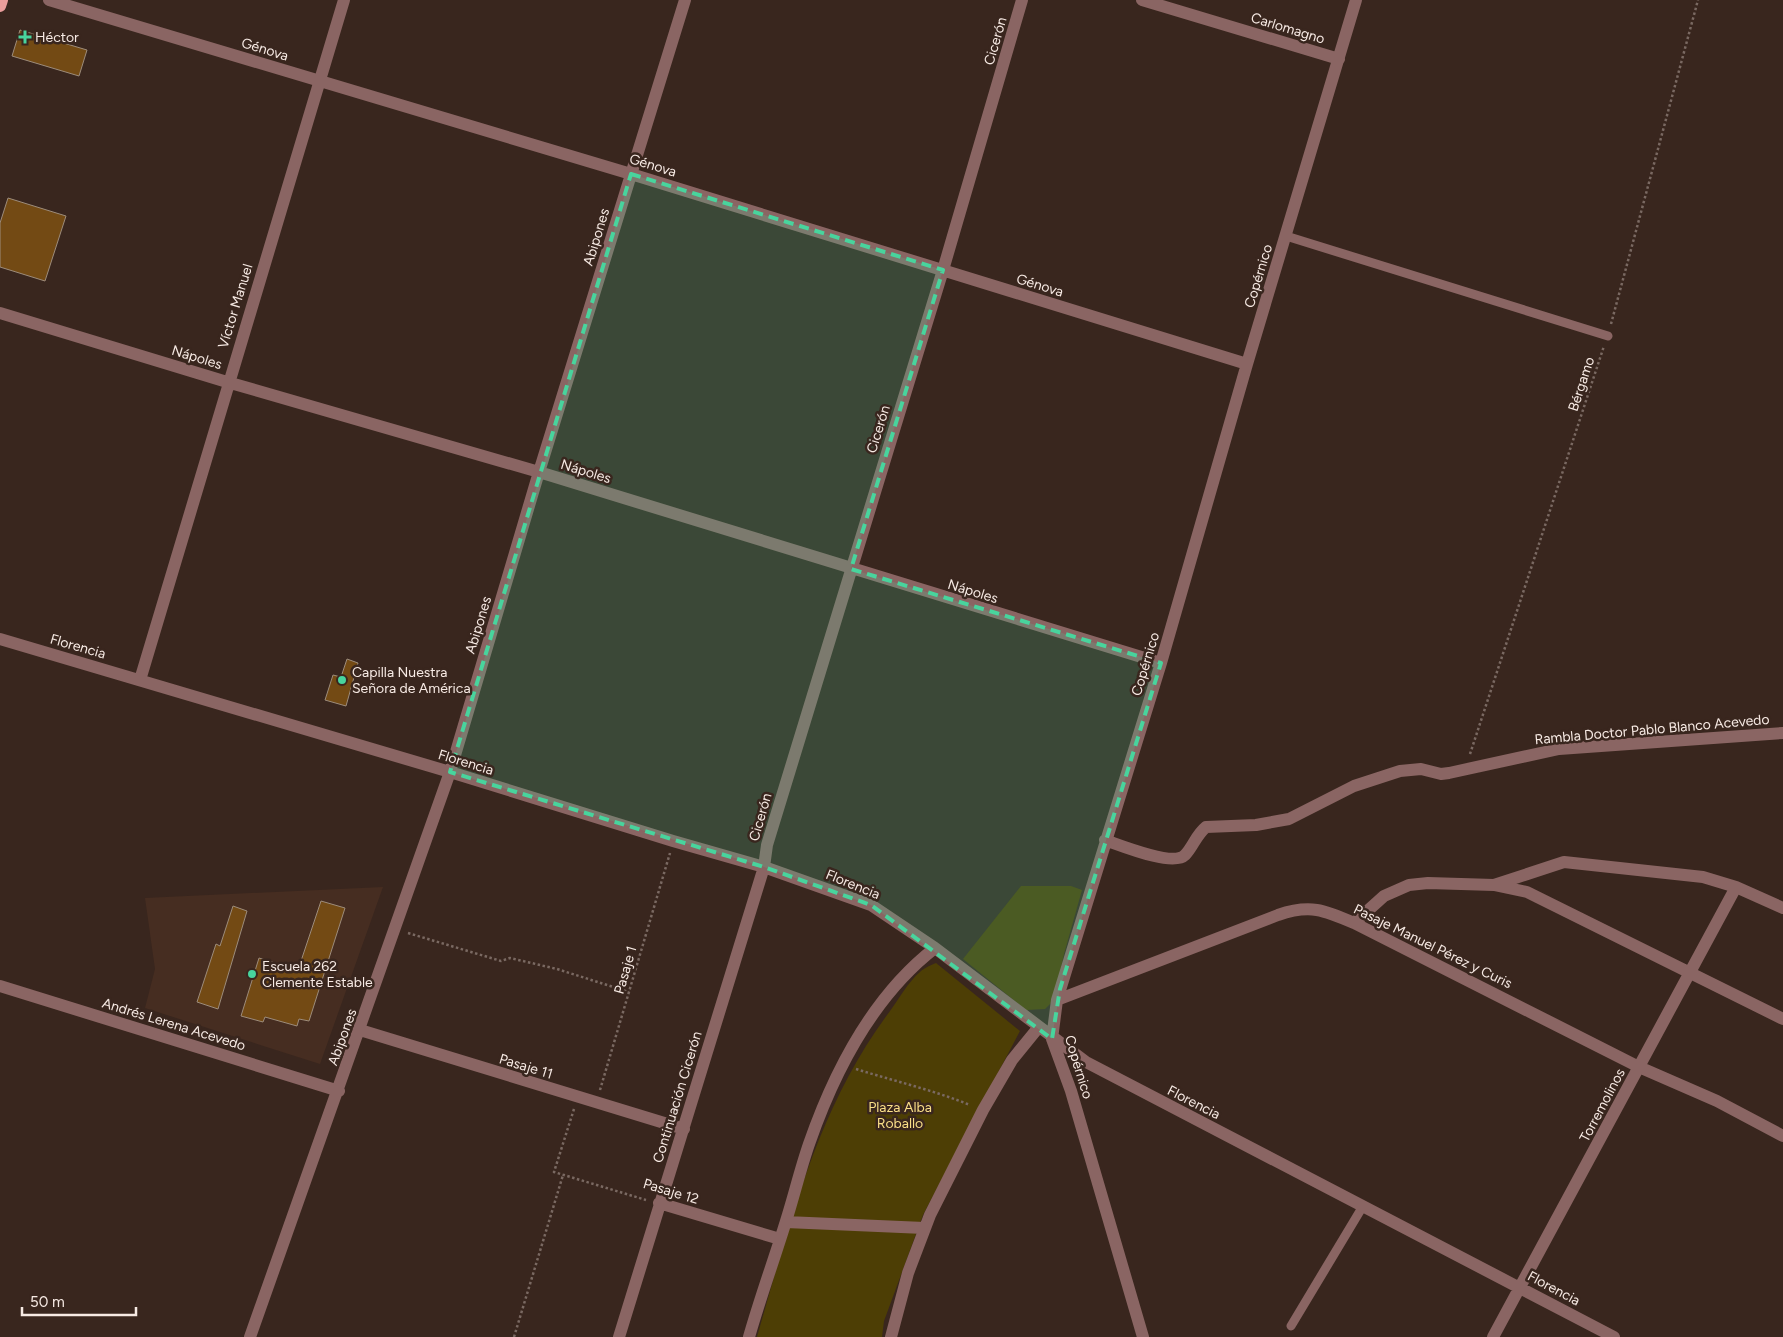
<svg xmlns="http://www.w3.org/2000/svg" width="1783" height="1337" viewBox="0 0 1783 1337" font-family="Figtree,sans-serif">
<rect width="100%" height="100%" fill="#39261e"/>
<path fill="#462d21" d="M383 887 320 1064 145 1008 155 969 145 898Z"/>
<path fill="#4d3e05" d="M1021 886H1071L1082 890 1064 954 1054 1000 1045 1009 1026 1010 963 959Z
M936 963 1020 1031 923 1215 884 1321 882 1337H757C790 1222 817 1108 890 1011 899 999 908 982 920 972 924 968 931 965 936 963Z"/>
<path fill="#734a14" stroke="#9d8c7b" d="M20 30 87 50 79 76 12 56Z
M8 198 66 216 45 281 0 267V223Z
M347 659 358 663 346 706 325 700 333 675 341 677Z
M321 901 345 908 309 1021 299 1019 297 1026 265 1017 263 1022 241 1016 259 958 298 970Z
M233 906 247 911 218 1009 197 1002 216 944 220 946Z"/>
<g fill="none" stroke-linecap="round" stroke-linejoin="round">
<path stroke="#7a6962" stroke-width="2.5" stroke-dasharray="2.5 2.5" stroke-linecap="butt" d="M1611 324 1698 0
M1470 754 1604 346
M408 933 501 961 510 958 557 969 629 992
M856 1069C894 1081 933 1090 970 1105
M600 1090 670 853
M574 1109 554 1172 646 1200
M514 1337 563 1175"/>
<path stroke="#8a6563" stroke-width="9" d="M1286 236 1608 336
M1291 1326 1363 1206"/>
<path stroke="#8a6563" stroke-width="12" d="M49 0 631 174 1247 364
M1142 0 1339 59
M0 313 227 382 539 472 1161 663
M0 639 450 772 673 841 764 867 871 905 935 948 1086 1062 1614 1337
M140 680 344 0
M1105 840C1120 845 1173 867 1185 855 1193 847 1196 835 1206 827L1256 825 1289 819 1354 786 1400 771 1421 769 1441 774 1449 773 1559 749 1783 733
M1494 885 1527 892 1783 1019
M1354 923 1384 896 1409 885 1428 883 1494 885 1564 862 1703 877 1736 887 1783 908
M0 986 339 1091
M1057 1000 1278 915C1310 904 1324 910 1354 923L1639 1067 1717 1101 1783 1136
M360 1030 684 1129
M659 1203 780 1239
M786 1222 924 1228
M250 1337 450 772 539 472 685 0
M619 1337 764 867 767 845 943 270 1022 0
M749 1337C760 1298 774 1260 786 1221 794 1196 800 1170 809 1144 834 1072 873 996 935 948
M891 1337 908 1273 930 1215 983 1110 1012 1060 1038 1028
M1143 1337 1071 1091 1052 1039 1057 1000 1161 663 1247 364 1356 0
M1493 1337 1736 887"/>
<path stroke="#ea9d9b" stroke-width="12" d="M0 6 2 0"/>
</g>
<path fill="#48d49d" fill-opacity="0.2" stroke="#48d49d" stroke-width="4" stroke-dasharray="10 6" stroke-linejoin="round" d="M631 174 943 270 851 569 1161 663 1060 989 1052 1039 871 905 764 867 450 772Z"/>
<g fill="#48d49d" stroke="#39261e" stroke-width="2">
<path d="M22.5 29.5h5v5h5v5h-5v5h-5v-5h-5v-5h5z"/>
<circle cx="342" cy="680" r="5"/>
<circle cx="252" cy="974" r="5"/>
</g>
<g text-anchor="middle" stroke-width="5" stroke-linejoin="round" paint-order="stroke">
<g font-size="14" fill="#f7eae4" stroke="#39261e">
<text transform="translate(1288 28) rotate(17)" y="5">Carlomagno</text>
<text transform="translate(995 41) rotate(-74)" y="5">Cicerón</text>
<text transform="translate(265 49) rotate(17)" y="5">Génova</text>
<text transform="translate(653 165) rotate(17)" y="5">Génova</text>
<text transform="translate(596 237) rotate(-73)" y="5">Abipones</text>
<text transform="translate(1258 276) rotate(-73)" y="5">Copérnico</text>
<text transform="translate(1040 285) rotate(17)" y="5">Génova</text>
<text transform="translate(235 306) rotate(-73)" y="5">Víctor Manuel</text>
<text transform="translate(197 357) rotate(17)" y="5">Nápoles</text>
<text transform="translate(1581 384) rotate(-72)" y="5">Bérgamo</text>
<text transform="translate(878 429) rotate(-73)" y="5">Cicerón</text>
<text transform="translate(586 471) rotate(17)" y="5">Nápoles</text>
<text transform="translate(973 591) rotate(17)" y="5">Nápoles</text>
<text transform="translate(478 625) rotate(-73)" y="5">Abipones</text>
<text transform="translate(78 646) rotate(16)" y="5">Florencia</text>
<text transform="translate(1145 664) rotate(-73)" y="5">Copérnico</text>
<text transform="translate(1652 729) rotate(-5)" y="5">Rambla Doctor Pablo Blanco Acevedo</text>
<text transform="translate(466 762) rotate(17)" y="5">Florencia</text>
<text transform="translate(760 817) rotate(-74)" y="5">Cicerón</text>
<text transform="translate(853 884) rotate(22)" y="5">Florencia</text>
<text transform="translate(1433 946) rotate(26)" y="5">Pasaje Manuel Pérez y Curis</text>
<text transform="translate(625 970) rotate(-74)" y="5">Pasaje 1</text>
<text transform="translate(174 1024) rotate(17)" y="5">Andrés Lerena Acevedo</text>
<text transform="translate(342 1037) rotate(-70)" y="5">Abipones</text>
<text transform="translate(526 1066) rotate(17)" y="5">Pasaje 11</text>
<text transform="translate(1079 1067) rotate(73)" y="5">Copérnico</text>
<text transform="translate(677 1097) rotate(-73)" y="5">Continuación Cicerón</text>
<text transform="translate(1194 1102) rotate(27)" y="5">Florencia</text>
<text transform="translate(1602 1105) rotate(-62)" y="5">Torremolinos</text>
<text transform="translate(671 1191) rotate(17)" y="5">Pasaje 12</text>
<text transform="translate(1554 1288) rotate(28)" y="5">Florencia</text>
</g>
<g font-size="14" fill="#f7eae4" stroke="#39261e" text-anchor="start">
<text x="35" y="42">Héctor</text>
<text x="352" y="677">Capilla Nuestra<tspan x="352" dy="16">Señora de América</tspan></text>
<text x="262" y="971">Escuela 262<tspan x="262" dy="16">Clemente Estable</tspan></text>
</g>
<g font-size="14" fill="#f9de87" stroke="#39261e">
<text x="900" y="1112">Plaza Alba<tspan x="900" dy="16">Roballo</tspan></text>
</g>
</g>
<path d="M22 1307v8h114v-8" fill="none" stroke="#f7eae4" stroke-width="2.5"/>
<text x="30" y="1307" font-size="15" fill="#f7eae4" stroke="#39261e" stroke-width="4" paint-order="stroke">50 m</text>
</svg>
